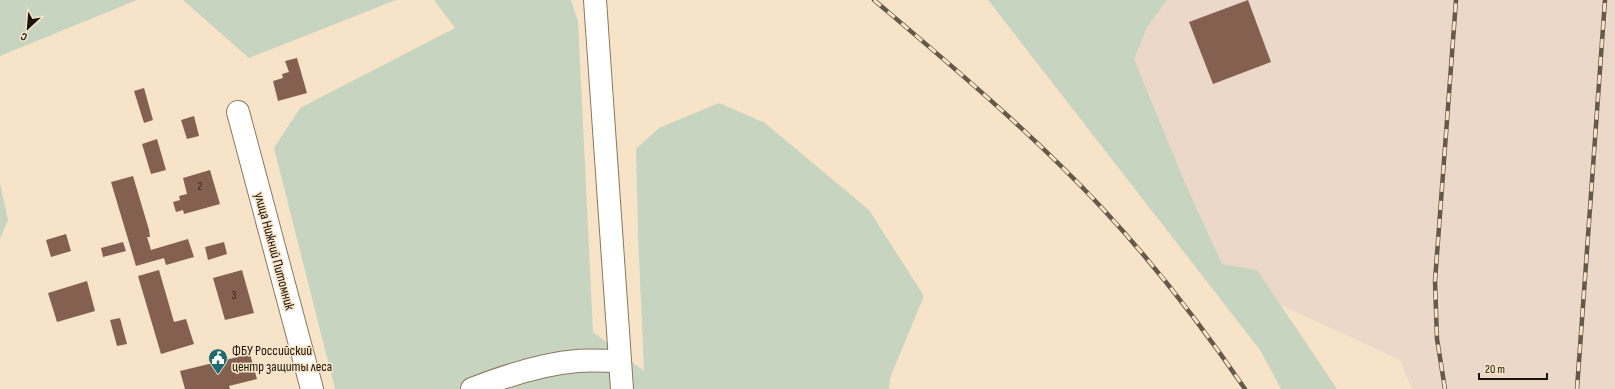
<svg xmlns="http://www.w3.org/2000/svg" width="1615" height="389" viewBox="0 0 1615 389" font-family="'Sofia Sans Condensed',sans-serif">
<rect width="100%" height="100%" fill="#f7e3c7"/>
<path fill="#ecd8c9" d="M1160 0H1615V389H1412L1400 360 1220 277 1120 64Z"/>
<path fill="#c7d5c0" d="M0 0H137L0 56Z
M183 0H396L249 58Z
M434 0H571L578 21 593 332 644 371 638 234 636 149 659 128 719 103 765 123 869 210 924 296 890 378 889 389H335L274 148 300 108 455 28Z
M988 0H1167L1147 27 1134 59 1185 183 1222 264 1257 270 1337 389H1281L1260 350Z
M0 183 8 220 0 239Z"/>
<path fill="#846051" d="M1248 0 1271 62 1213 84 1189 22Z
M297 58 307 93 278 101 273 81 283 78 282 74 289 72 285 61Z
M144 88 153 120 144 123 134 91Z
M194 116 199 136 187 139 181 120Z
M157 139 166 170 151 174 142 144Z
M210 170 220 204 184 214 183 210 176 212 173 202 180 200 179 196 187 194 183 178Z
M133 176 149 230 150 237H147L151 250 188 239 194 257 166 265 164 258 136 266 111 182Z
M66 234 71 251 51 257 46 240Z
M123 242 126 251 103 257 101 248Z
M224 242 227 254 208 260 205 247Z
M159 270 174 322 186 319 194 344 161 354 138 276Z
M242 270 254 313 225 320 213 278Z
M87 281 95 311 57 322 48 293Z
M120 318 127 344 117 346 110 320Z
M250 354 257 379 229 386 230 389H185L180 371Z"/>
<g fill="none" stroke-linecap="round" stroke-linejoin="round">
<defs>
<path id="minor" d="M595 0 622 389
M238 112 312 389
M472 389C505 376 542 364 577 361 591 360 606 361 620 361"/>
</defs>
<use href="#minor" stroke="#89775e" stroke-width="24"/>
<use href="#minor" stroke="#fff" stroke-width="22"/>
<defs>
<path id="rail" d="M874 0C953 67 1032 133 1102 208 1155 265 1202 326 1245 389
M1445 389 1437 339 1435 281 1456 0
M1577 389 1605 0"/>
</defs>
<use href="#rail" stroke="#655a49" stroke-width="4.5"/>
<use href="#rail" stroke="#f7e3c7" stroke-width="3" stroke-dasharray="9" stroke-linecap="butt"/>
</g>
<defs>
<symbol id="civic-pin" viewBox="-11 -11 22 30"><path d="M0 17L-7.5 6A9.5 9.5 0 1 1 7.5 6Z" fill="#1e6a6c" stroke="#f7e3c7"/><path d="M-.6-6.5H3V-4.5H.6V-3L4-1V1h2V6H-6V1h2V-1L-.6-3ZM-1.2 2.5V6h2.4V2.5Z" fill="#fff"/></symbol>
</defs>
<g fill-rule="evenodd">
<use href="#civic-pin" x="207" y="347" width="22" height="30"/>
</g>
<g text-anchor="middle" stroke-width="3" stroke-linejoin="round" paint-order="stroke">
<g font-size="12" fill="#35271c">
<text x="200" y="190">2</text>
<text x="234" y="299">3</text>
</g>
<g font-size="14" fill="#1b140a" stroke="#f7e3c7">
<text transform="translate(275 251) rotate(75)" y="5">улица Нижний Питомник</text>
</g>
<g font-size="14" fill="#1b140a" stroke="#f7e3c7" text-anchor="start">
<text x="232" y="355">ФБУ Российский<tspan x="232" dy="16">центр защиты леса</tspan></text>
</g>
</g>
<g transform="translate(28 28) rotate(206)" stroke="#f7e3c7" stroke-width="3" paint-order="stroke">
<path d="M0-3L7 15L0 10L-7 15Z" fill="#1b140a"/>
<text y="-6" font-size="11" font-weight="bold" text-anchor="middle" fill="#1b140a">С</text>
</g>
<path d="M1479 373v6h68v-6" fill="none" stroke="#1b140a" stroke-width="2"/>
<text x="1485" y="373" font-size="12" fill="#1b140a" stroke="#f7e3c7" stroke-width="3" paint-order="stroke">20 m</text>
</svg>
